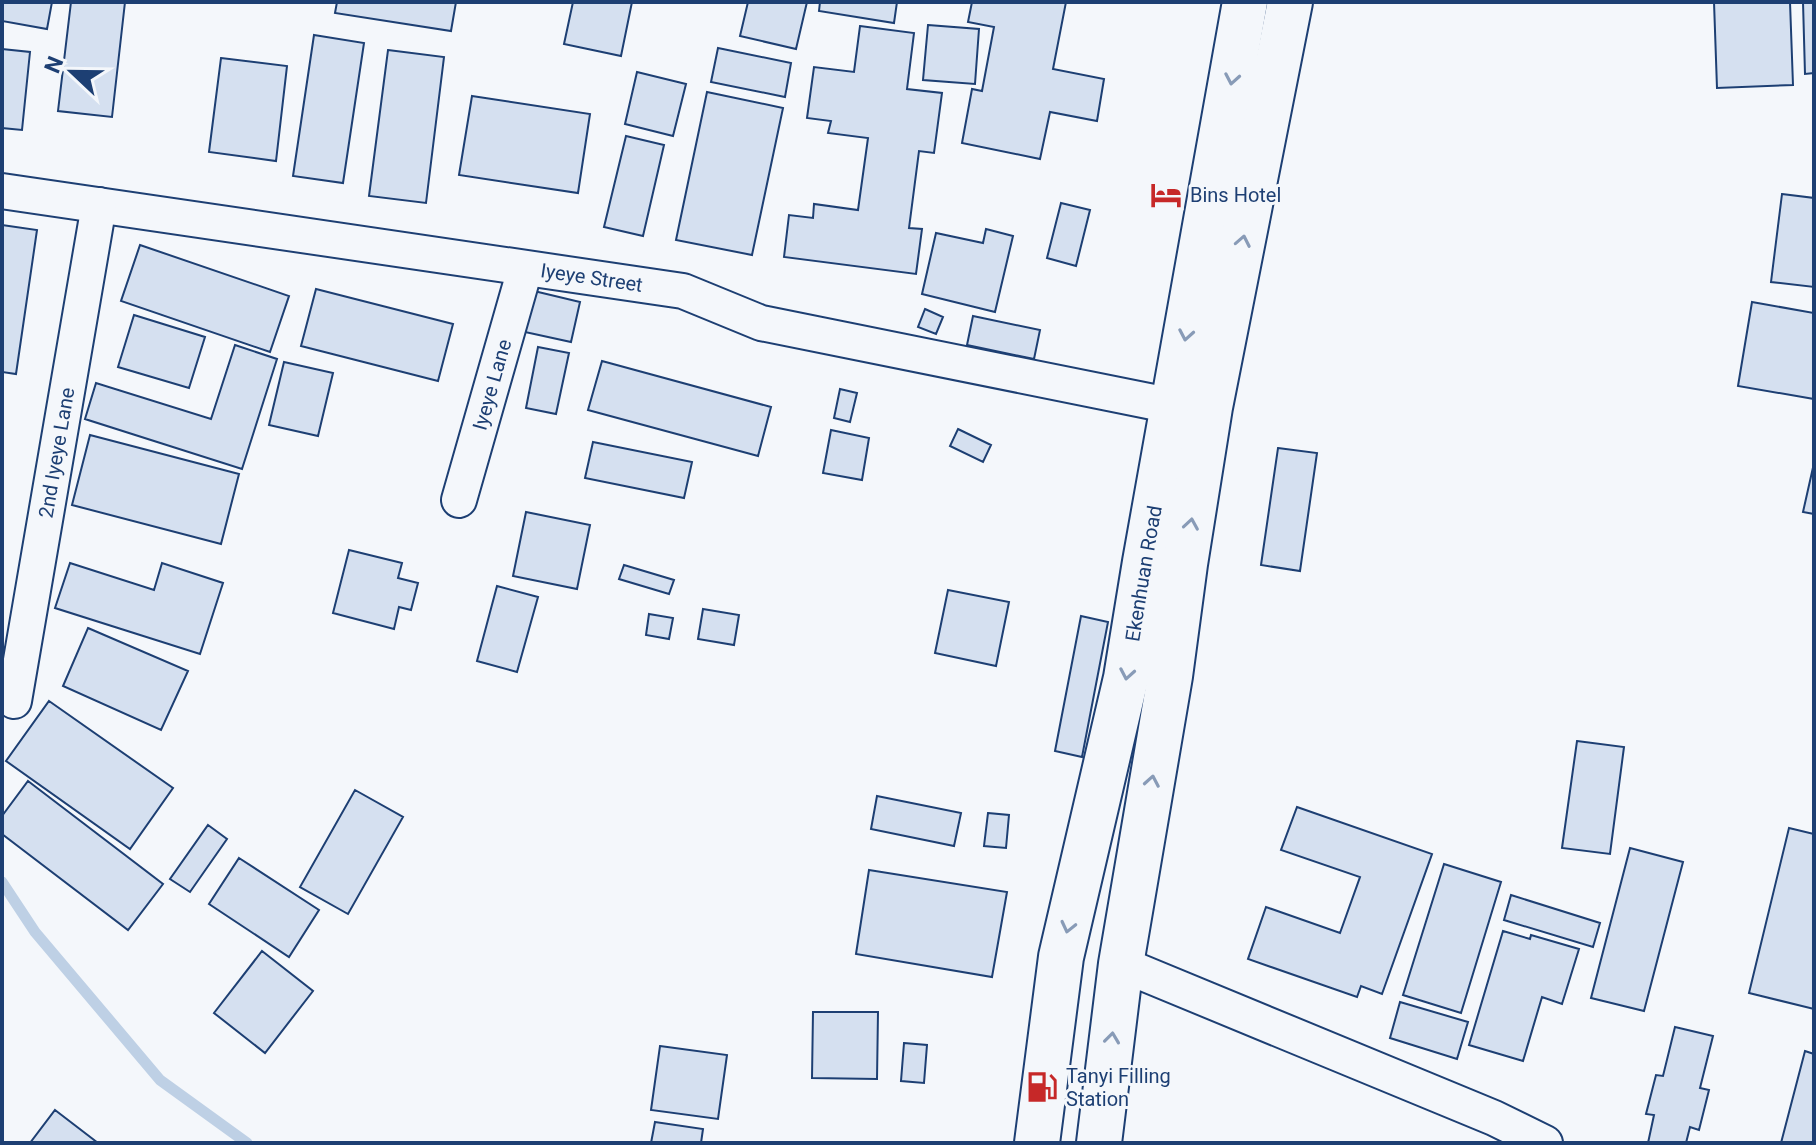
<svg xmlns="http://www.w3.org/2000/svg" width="1816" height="1145" viewBox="0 0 1816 1145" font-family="Roboto,sans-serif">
<rect width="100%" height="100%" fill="#f4f7fb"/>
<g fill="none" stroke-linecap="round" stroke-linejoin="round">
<path stroke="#bed0e5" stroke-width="11" d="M2 882 35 932 160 1080 247 1143"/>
</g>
<path fill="#d5e0f0" stroke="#1d3f73" stroke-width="2" d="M2 2H52L47 29 2 21Z
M71 2H125L112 117 58 111Z
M337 2H456L451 31 335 13Z
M573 2H632L621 56 564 44Z
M748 2H807L796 49 740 36Z
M820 2H897L894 23 819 11Z
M972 2H1066L1053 69 1104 79 1097 121 1050 112 1040 159 962 143 972 89 982 91 994 27 968 22Z
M1714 2H1790L1793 85 1717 88Z
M1803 2H1814V73L1805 74Z
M928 25 979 29 975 84 923 80Z
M860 26 914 33 907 89 942 93 934 153 919 151 909 228 922 229 916 274 784 257 789 215 813 218 814 204 858 210 868 138 828 133 831 121 807 118 814 67 854 72Z
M314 35 364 43 343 183 293 176Z
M718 48 791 63 785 97 711 82Z
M2 49 30 52 22 130 2 128Z
M388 50 444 57 426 203 369 196Z
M221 58 287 66 276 161 209 152Z
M637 72 686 84 673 136 625 124Z
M707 92 783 108 752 255 676 240Z
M472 96 590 114 578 193 459 175Z
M626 136 664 145 643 236 604 227Z
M1782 194 1814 198V287L1771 282Z
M1061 203 1090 210 1076 266 1047 258Z
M2 225 37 230 16 374 2 372Z
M986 229 1013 236 995 312 922 294 936 233 983 243Z
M140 245 289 296 270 352 121 301Z
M316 289 453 324 438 381 301 346Z
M534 291 580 302 571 342 525 332Z
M1752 302 1814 313V399L1738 386Z
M925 309 943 317 936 334 918 327Z
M134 315 205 337 189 388 118 367Z
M973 316 1040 330 1034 359 967 345Z
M235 345 277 359 242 469 85 419 96 383 211 419Z
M538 347 569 353 556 414 526 408Z
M602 361 771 407 758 456 588 410Z
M284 362 333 373 318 436 269 425Z
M840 389 857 393 850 422 834 418Z
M958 429 991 445 983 462 950 446Z
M831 430 869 438 862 480 823 473Z
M90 435 239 474 221 544 72 505Z
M593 442 692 462 684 498 585 478Z
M1278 448 1317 453 1300 571 1261 565Z
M1814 463V514L1803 512Z
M526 512 590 525 577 589 513 576Z
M349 550 402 563 398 578 418 583 411 610 399 607 394 629 333 613Z
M70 563 154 590 162 563 223 583 200 654 55 608Z
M624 565 674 580 669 594 619 579Z
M497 586 538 597 517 672 477 661Z
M948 590 1009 602 996 666 935 653Z
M703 609 739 615 734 645 698 639Z
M649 614 673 618 669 639 646 635Z
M1081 616 1108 622 1082 757 1055 751Z
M88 628 188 671 161 730 63 686Z
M49 701 173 788 130 849 6 761Z
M1577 741 1624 747 1610 854 1562 848Z
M28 781 163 884 128 930 2 834V816Z
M355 790 403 817 348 914 300 887Z
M877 796 961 813 954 846 871 829Z
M1297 807 1432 854 1382 994 1361 986 1357 997 1248 959 1266 907 1340 933 1360 877 1281 850Z
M988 813 1009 815 1006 848 984 846Z
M208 825 227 839 190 892 170 879Z
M1789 828 1814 834V1009L1749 993Z
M1630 848 1683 862 1644 1011 1591 998Z
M239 858 319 910 289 957 209 904Z
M1444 864 1501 882 1461 1013 1403 995Z
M869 870 1007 892 992 977 856 954Z
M1511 895 1600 923 1593 947 1504 920Z
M1503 931 1530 939 1531 935 1579 949 1562 1004 1542 997 1523 1061 1469 1045Z
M262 951 313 991 265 1053 214 1013Z
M1400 1002 1468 1022 1457 1059 1390 1038Z
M813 1012H878L877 1079 812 1078Z
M1675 1027 1713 1036 1700 1088 1709 1090 1699 1130 1690 1127 1686 1143H1648L1654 1115 1646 1114 1656 1075 1663 1076Z
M904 1043 927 1045 924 1083 901 1081Z
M660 1046 727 1055 718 1119 651 1110Z
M1805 1051 1814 1054V1143H1781Z
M55 1110 98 1143H30Z
M655 1122 703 1129 701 1143H651Z"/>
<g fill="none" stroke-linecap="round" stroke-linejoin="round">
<defs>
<g id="street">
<path id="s1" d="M2 191 683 291 761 323 1173 406"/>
<path id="s2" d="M459 500 525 269"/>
<path id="s3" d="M14 701 99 205"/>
<path d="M1121 964 1494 1118 1545 1143"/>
</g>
<g id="secondary">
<path id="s4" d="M1037 1143 1061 957 1126 678 1145 562 1245 2"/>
<path d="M1099 1143 1121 964 1170 676 1185 564 1210 407 1290 2"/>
</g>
</defs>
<use href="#street" stroke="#1d3f73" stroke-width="38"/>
<use href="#secondary" stroke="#1d3f73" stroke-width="48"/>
<use href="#street" stroke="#f4f7fb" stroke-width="34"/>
<use href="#secondary" stroke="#f4f7fb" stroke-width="44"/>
</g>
<defs><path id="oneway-chevron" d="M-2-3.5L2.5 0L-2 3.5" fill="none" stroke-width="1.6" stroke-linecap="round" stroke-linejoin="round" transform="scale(2)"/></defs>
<g stroke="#889bb7">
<use href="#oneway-chevron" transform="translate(1232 79) rotate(100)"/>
<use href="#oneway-chevron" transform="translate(1243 241) rotate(-79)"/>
<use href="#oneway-chevron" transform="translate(1186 335) rotate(100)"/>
<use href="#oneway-chevron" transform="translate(1191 524) rotate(-81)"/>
<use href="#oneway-chevron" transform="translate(1127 674) rotate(100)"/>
<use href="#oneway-chevron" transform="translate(1152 781) rotate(-80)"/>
<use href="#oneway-chevron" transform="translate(1068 927) rotate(103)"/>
<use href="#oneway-chevron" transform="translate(1112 1038) rotate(-83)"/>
</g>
<defs>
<symbol id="hotel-bare" viewBox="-9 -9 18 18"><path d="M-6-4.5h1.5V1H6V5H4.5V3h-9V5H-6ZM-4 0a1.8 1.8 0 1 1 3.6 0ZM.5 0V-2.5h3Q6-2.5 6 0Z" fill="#c62828" stroke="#f4f7fb" stroke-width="2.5" paint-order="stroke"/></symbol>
<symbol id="fuel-bare" viewBox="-9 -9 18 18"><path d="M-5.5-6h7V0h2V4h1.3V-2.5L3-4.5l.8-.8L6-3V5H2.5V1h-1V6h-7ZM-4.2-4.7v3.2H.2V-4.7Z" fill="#c62828" stroke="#f4f7fb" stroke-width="2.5" paint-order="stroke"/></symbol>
</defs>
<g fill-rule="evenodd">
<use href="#hotel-bare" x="1144" y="173" width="44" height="44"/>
<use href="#fuel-bare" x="1020" y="1065" width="44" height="44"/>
</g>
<g text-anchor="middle" stroke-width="6" stroke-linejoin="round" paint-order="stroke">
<g font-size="20" fill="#1d3f73" stroke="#f4f7fb" text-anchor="start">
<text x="1190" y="202">Bins Hotel</text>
<text x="1066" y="1083">Tanyi Filling<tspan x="1066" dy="23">Station</tspan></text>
</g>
<g font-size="20" fill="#1d3f73" stroke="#f4f7fb">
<text dy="7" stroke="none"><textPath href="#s1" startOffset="596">Iyeye Street</textPath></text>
<text dy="7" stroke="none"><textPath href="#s2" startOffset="120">Iyeye Lane</textPath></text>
<text dy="7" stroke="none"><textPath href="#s3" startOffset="252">2nd Iyeye Lane</textPath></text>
<text dy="7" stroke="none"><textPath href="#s4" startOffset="580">Ekenhuan Road</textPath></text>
</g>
</g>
<rect width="1816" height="1145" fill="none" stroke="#1d3f73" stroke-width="8"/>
<g transform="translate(72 72) rotate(292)" stroke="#f4f7fb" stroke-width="6" paint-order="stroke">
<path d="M0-6L14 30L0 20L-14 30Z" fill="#1d3f73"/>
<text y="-12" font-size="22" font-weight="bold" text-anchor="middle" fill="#1d3f73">N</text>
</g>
</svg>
